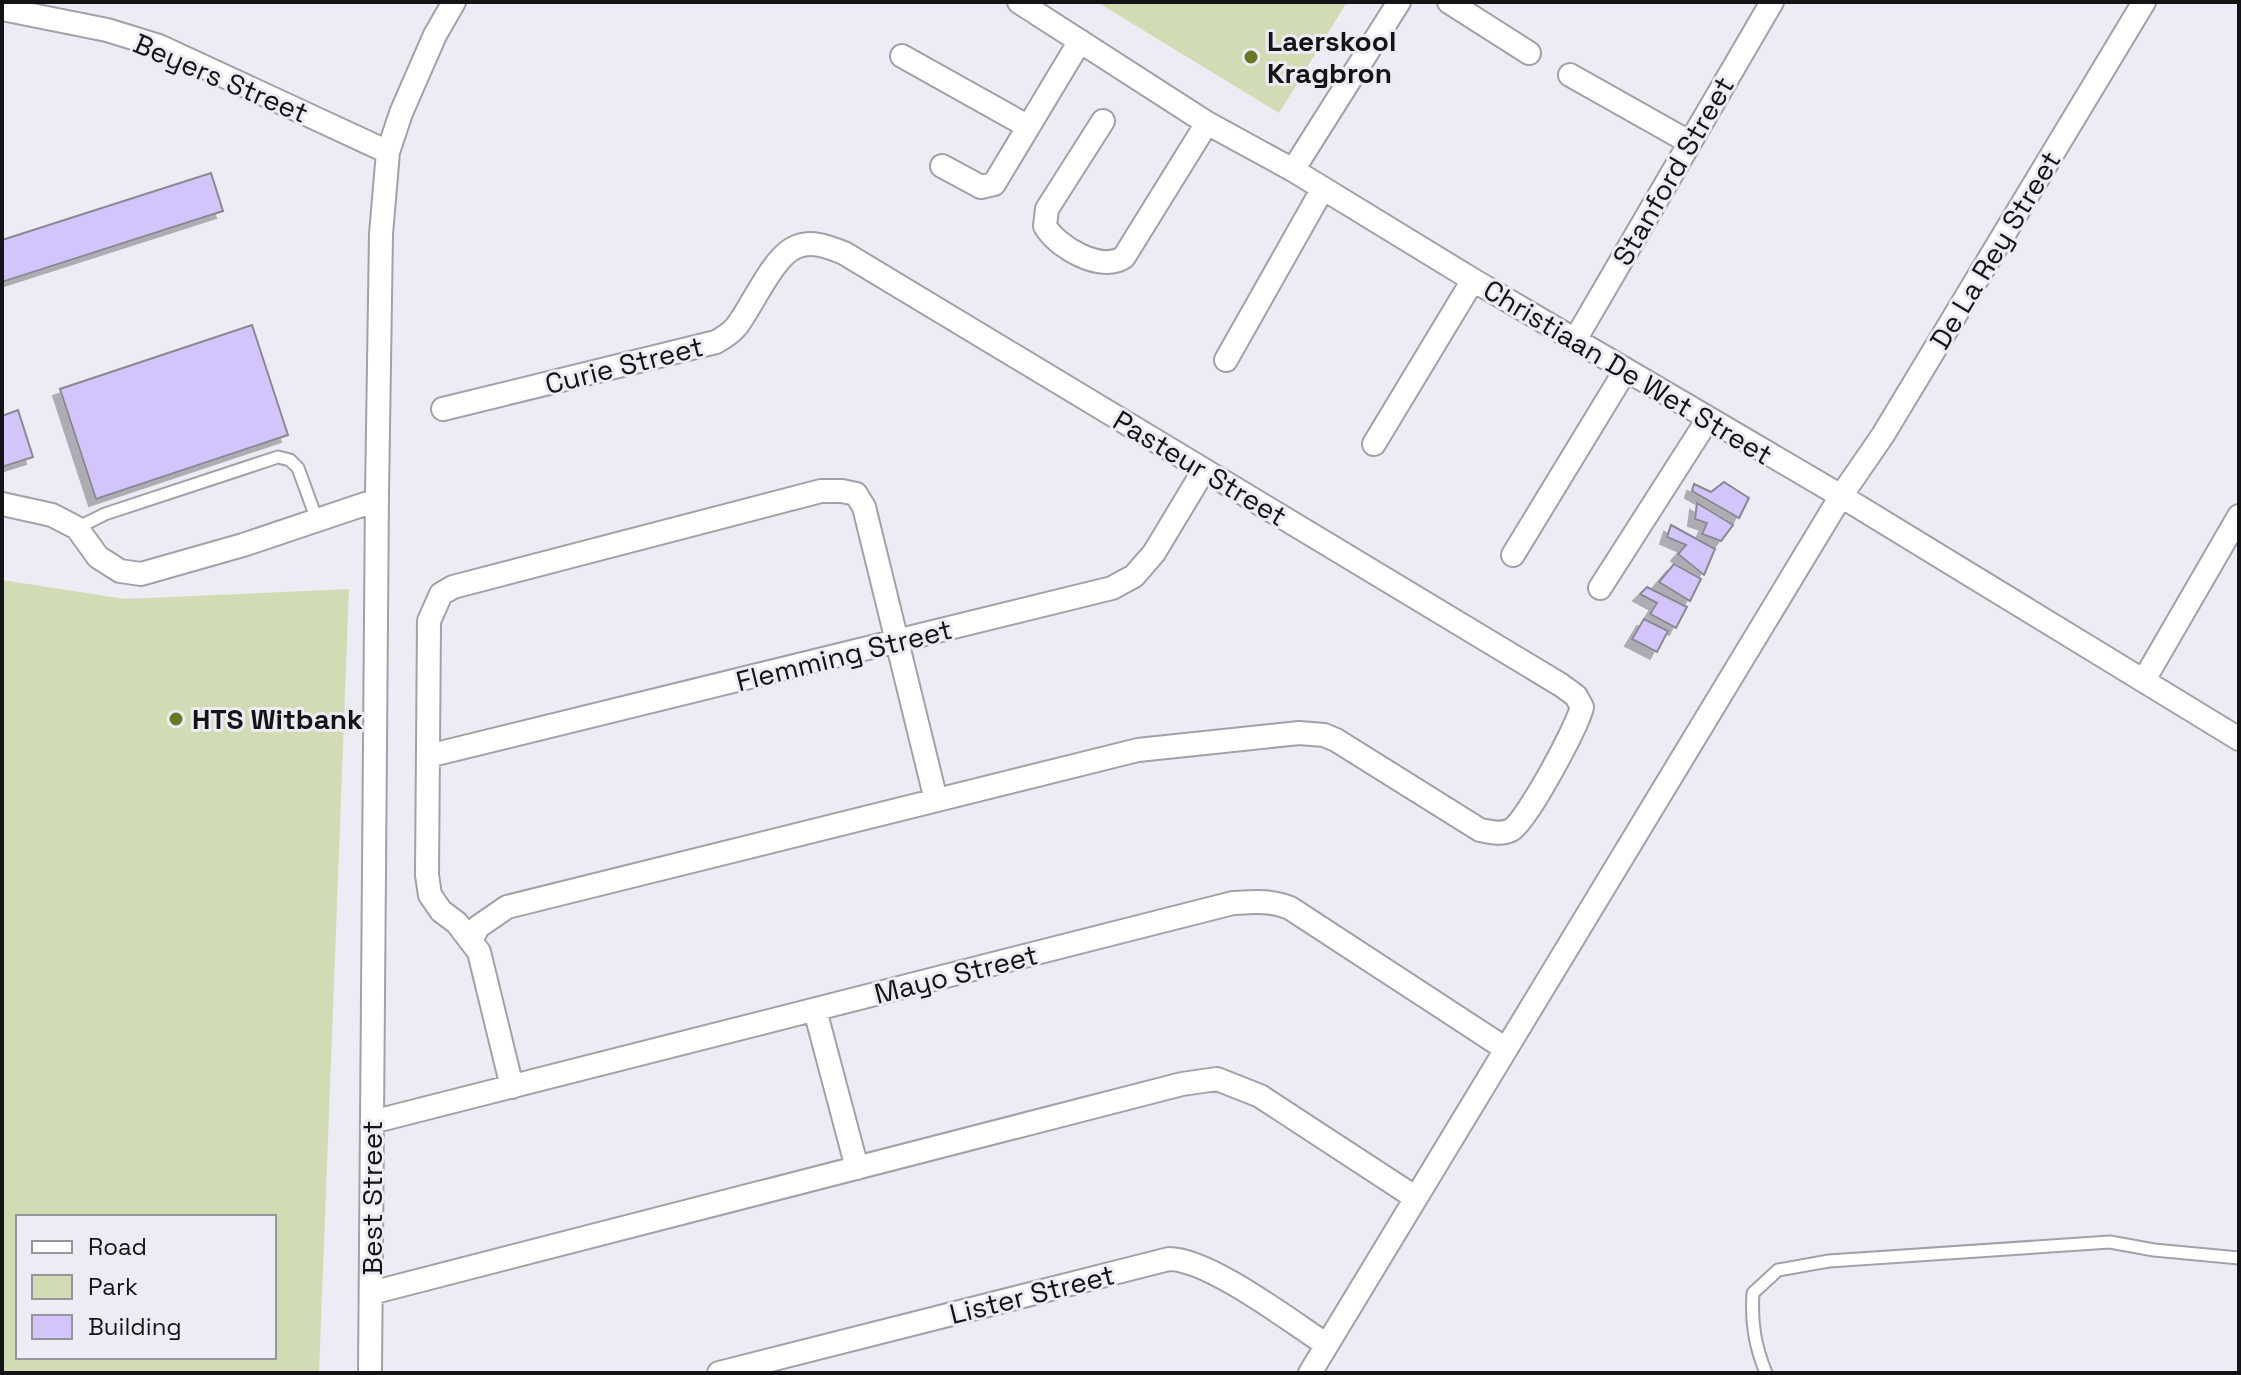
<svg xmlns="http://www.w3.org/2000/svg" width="2241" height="1375" viewBox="0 0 2241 1375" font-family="'Space Grotesk',sans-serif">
<defs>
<filter id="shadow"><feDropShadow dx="-7" dy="7" stdDeviation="0" flood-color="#0004"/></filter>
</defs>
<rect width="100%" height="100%" fill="#edebf4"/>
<path fill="#d2dcb4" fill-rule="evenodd" d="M1097 2H1347L1279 113Z
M2 580 125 599 349 589 319 1373H2ZM18 1217H274V1357H18Z"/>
<path fill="#d3c4fb" stroke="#8a8890" stroke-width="2" filter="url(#shadow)" d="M211 173 223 211 2 282V240Z
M252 325 288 435 96 499 60 389Z
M18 410 33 457 2 467V416Z
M1724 482 1749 498 1739 518 1692 491 1694 484 1711 492Z
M1697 503 1733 525 1721 541 1702 534 1707 523 1695 519Z
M1671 525 1715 549 1704 575 1678 554 1686 545 1667 537Z
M1674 564 1701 579 1690 601 1659 582Z
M1647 587 1687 607 1676 628 1650 614 1657 603 1640 594Z
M1644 619 1668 631 1657 652 1632 639Z"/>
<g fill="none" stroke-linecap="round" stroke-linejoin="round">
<defs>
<path id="service" d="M77 528 105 514 278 457 290 460 298 468 317 520
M1766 1373C1755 1346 1751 1323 1753 1293L1778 1270 1829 1261 2110 1242 2154 1250 2239 1258"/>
<path id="minor" d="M1019 2 1207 123 1293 170 1473 280 1841 496 2239 739
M1449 2 1529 53
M2 9 107 30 159 46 388 152
M902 56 1027 126
M1570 75 1689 142
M1103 121 1047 209 1045 226C1057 247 1101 273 1124 257L1207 123
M942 166 981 187 994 184 1080 41
M1293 170 1399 2
M1575 340 1772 2
M1226 360 1322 190
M443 409 716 342C723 338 731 333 736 327 752 307 773 256 796 247 813 240 828 247 844 253L1561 685 1576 696 1582 707C1577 727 1527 821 1511 830 1501 835 1490 832 1480 830L1336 740 1324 735 1299 733 1138 750 507 907 478 927 472 939
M1374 444 1473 280
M2 504 52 515 77 528 98 557 120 571 141 574 243 545 374 501 377 494 381 234 388 152 401 113 435 35 454 2
M1513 555 1625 371
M1600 588 1708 419
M2144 680 2239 516
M428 756 1112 588 1134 576 1154 553 1204 470
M815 1010 857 1168
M512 1087 479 952 457 923 441 911 430 895 427 875 429 621 441 594 453 587 821 491H842L856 494 864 507 936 800
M372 1122 1233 903C1253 902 1271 900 1290 908L1506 1049
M371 1293 1182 1084 1217 1079 1260 1096 1416 1198
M370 1373 377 494
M719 1373 1169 1259C1209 1259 1290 1321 1327 1345
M1310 1373 1841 496 1883 435 2144 2"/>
</defs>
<use href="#service" stroke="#a2a0a9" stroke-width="15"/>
<use href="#minor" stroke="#a2a0a9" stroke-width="26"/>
<use href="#service" stroke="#fff" stroke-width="11"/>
<use href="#minor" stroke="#fff" stroke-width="22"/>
</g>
<g fill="#697826" stroke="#edebf4" stroke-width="3">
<circle cx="1251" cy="57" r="8"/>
<circle cx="176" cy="719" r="8"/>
</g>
<g text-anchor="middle" stroke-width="6" stroke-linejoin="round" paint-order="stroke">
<g font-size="28" font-weight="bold" fill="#141316" stroke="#edebf4" text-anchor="start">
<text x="1267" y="51">Laerskool<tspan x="1267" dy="32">Kragbron</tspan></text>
<text x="192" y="729">HTS Witbank</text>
</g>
<g font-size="28" fill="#141316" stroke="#edebf4">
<text transform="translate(221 78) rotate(23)" y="10">Beyers Street</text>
<text transform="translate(1673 171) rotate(-60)" y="10">Stanford Street</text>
<text transform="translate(1995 250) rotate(-59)" y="10">De La Rey Street</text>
<text transform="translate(624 365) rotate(-14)" y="10">Curie Street</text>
<text transform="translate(1628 372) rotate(31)" y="10">Christiaan De Wet Street</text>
<text transform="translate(1200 468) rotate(31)" y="10">Pasteur Street</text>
<text transform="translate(844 655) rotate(-14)" y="10">Flemming Street</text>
<text transform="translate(956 974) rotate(-14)" y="10">Mayo Street</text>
<text transform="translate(372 1198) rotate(-90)" y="10">Best Street</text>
<text transform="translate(1032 1294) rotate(-14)" y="10">Lister Street</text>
</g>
</g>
<rect width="2241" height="1375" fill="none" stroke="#141316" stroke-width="8"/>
<rect x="16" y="1215" width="260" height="144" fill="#edebf4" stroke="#96959b" stroke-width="2"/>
<rect x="32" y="1241" width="40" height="12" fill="#ffffff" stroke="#96959b" stroke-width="2"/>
<text x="88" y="1255" font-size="24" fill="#141316">Road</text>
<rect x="32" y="1275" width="40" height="24" fill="#d2dcb4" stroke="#96959b" stroke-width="2"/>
<text x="88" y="1295" font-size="24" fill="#141316">Park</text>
<rect x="32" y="1315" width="40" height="24" fill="#d3c4fb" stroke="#96959b" stroke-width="2"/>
<text x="88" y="1335" font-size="24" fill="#141316">Building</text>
</svg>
